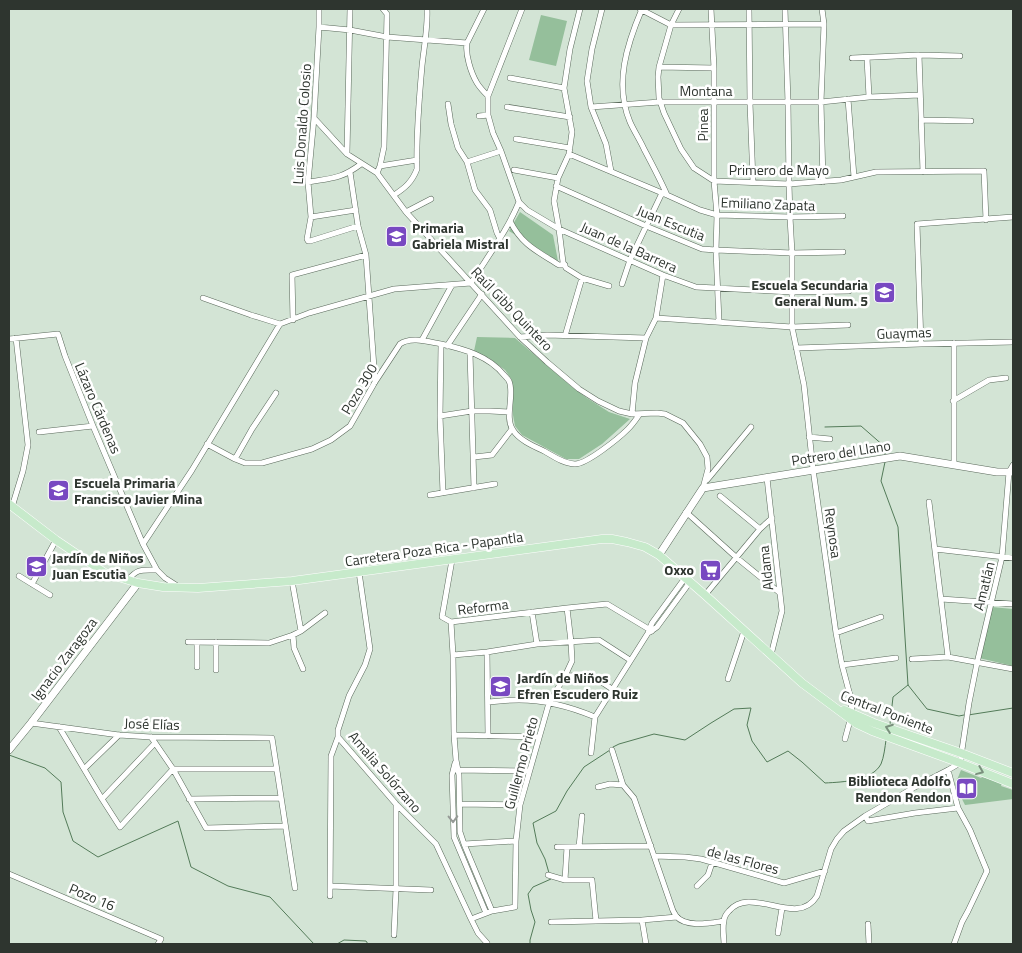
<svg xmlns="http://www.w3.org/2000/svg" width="1022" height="953" viewBox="0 0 1022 953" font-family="'Titillium Web',sans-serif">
<rect width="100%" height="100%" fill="#d3e4d5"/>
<path fill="#95bf9b" d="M541 15 567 21 556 66 529 60Z
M520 212 553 235 558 261 509 231Z
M477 337 515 338 572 387 587 398 609 412 630 419 602 444 579 459H566L522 435 515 426 513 415 512 380 505 370 489 358 474 351Z
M992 607 1013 609V666L979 658Z
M961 770 981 778 982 777 1002 783 1001 786 1013 790V799L965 805 955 785Z"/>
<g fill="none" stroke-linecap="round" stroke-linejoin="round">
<path stroke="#537b59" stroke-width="1" d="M825 427 861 426 885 447V456
M885 462 881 481 898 527 908 685 927 709 959 716 964 715
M968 715 1013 708
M890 724 893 697 908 685
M613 747 619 744 654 734 685 740 711 723 734 709 751 708 747 725 752 741 767 762 788 751 802 762 825 783C843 782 872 781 881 764 884 757 885 747 886 740
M9 755 45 768 61 782 63 812 73 841 98 857 178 821 191 867 228 886 270 897 314 944
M549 873 545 859 537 843 533 823 556 811 567 791 584 767 610 750
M337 944 344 940 366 941 368 944
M530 944V940L535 922 531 910 528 894 533 887 551 879 550 877"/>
<defs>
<path id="street" d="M319 9V27L314 118 308 182 311 217 307 239 308 241H310L358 226
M484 9 467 43C465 54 471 73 477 83 480 88 484 92 488 96
M522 9 488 96V115L493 133 501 151 519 202 527 210 559 229 663 275 696 287 792 292 849 291
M580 9 570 49 564 88 572 132 569 154 558 178 554 201 559 229 563 262 566 268 582 278 609 286
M602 9 592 49 587 81 591 107 606 144 611 171
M640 9 671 25 824 24
M642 9C627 44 614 84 630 122 634 131 640 140 644 149 652 164 660 179 667 195
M679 9 671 25 659 67 658 77 659 98 664 113 681 149 694 168 714 181 789 184 841 180 876 172 984 171 986 220
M711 9 714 68V181L717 215 716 250 719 322
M749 9 750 103 753 182
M785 9 788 103 789 184 790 217 792 253V327L804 385 813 469 836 633 842 665 851 699 852 713 845 739
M822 9 824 24 821 102 823 182
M319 27 350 30 387 37 467 43
M919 55 923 172
M852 58 919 55 960 56
M867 58 869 97
M659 67 714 68
M510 78 564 88
M848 99 854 177
M448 104 451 124 458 148 467 162 475 190 490 210 497 233 500 239
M507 107 570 117
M591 107 660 102H821L869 97 920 95
M479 116 488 115
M314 118 347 154 377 173 406 212 520 337 547 362 579 389 598 401 619 411 632 414 657 413 665 414 683 423 700 444 707 457 708 469 703 488
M921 120 971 121
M516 139 570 148
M347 153 350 9
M569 154 667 195 700 210 717 215 790 217 843 216
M467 162 501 151
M380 166 417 160
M514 170 558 178
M350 172 358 226 366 255 375 382
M377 173 380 166 384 147 387 14 383 9
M308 182C332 178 341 179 361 164
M556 186 646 226 702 249 716 250 792 253 843 252
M394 195C405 188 412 182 417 169 416 135 419 100 422 66 424 47 428 28 427 9
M406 212 431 199
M311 217 356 210
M510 221C522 245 537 251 559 265H565
M622 284 630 260 662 193
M203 298 251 315 280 324
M656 318 792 327 848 325
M293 320 292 275 366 255
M565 336 582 278
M520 337 547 335 646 338
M9 339 58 334 65 356 93 426 143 544 157 570 165 578 179 587
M422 340 452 285
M954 343V464
M921 344 917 224 1013 217
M441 345 440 416 443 493
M447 346 482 294
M796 348 921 344 1013 342
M470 353 474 488
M953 401 989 380 1006 378
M632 414 635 383 646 338 656 318 663 275
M440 416 472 411H490L509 412
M39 432 93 426
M809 437 830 439
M207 444 235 459 245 463H262L312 449 331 440 350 426 375 382 400 344C411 336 429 342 441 344 464 349 489 356 504 375 506 377 508 379 509 381 515 394 504 417 513 430 519 440 533 446 544 451 553 456 564 464 575 464 587 464 619 438 628 429 633 424 636 419 640 414
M474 457 492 455 512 429
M235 459 252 429 276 393
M767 478 782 611 771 655
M707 480 751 427
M430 495 495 484
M720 496 760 529
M929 502 948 657
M12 507 23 471 28 445 16 338
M686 512 737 558 780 593
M143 544 192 470 280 324 309 313 394 289 471 283C488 256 507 231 519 202
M935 549 1013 558
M359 572 370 649 365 665 349 696 338 730V737L396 804 436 844 471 919 478 933 487 943
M19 576 50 595
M128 580C138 568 142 570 157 570
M292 581 301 631
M32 584 56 540
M705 595 760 529 772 518
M941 599 1013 604
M532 612 537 644
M451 622 453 655 454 735 456 760 459 775 460 832 464 844 492 911
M451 622 567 608 607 604 652 631
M451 622 442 617 452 560
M650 632 657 627 690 582
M836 633 881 617
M293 635 294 648 303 669
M188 642 269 643 293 635 301 631 325 613
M197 643V667
M487 652 488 736
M453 655 487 652 537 644 599 640 630 660
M912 659 948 657 1013 669
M842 665 896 658
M216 670V642
M565 676 591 675 612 689
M728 679 744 631
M488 702C498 701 509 700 519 700 545 700 571 707 595 717
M31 723 119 735 151 737 272 738 295 888
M59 727 102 799 120 827 173 769H276
M454 735 539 737
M151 737 173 769 206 828 285 826
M612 750 623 785 634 798 671 905C672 909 674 913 676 916 686 928 710 923 724 921
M591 753 595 717 648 633 652 623 685 578
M455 763 452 775 454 837 486 913
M84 769 119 735
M456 770 529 771
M948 770 958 808 970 830 987 871 968 911 962 922 954 944
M598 787 610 784 623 785
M102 799 155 743
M189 799 280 798
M460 804 520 805
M865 816 868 821 915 813 958 808
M464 844 516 841
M557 847 651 846
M579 847 582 816
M654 856 685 857 701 859 784 883 825 871
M9 874 161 939 158 944
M548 875 565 880H592L596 921
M565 880 567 847
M330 886 431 890
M697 886 708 875 712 863
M330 896 331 756 338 737
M471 919 492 911 515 907 516 841 520 805 549 703 565 676 572 661 571 642 567 608
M642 920 646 944
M551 922 642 920 677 917
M868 924 869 944
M778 933 782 908
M394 935 396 889V804
M724 944C724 937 722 928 724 921 724 917 726 914 729 911 751 884 797 929 817 896L831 849 837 839 844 831 865 816 915 787 948 770 960 763 969 703 977 663 1002 557 1009 472 1013 465"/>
<path id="secondary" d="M659 555 703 488 900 456 997 472H1013
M9 750 31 723 138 583"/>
<path id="primary" d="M9 504 56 540 105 573 138 583 163 587 198 588 292 581 602 539H612L627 542 645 547 659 555 705 595 802 683 857 724 872 731 960 763 1013 784
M844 710 874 723 961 753 1013 773"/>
</defs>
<use href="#street" stroke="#5a695b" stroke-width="6"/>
<use href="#secondary" stroke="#5a695b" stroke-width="8"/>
<use href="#primary" stroke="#fff" stroke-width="9"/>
<use href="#street" stroke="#fff" stroke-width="5"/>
<use href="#secondary" stroke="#fff" stroke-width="7"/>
<use href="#primary" stroke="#c7eacb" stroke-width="8"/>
</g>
<defs><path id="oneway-chevron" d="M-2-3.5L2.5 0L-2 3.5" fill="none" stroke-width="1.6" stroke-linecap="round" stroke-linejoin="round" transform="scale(1.25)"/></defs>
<g stroke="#7a907d">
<use href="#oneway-chevron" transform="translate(889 728) rotate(-160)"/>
<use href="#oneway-chevron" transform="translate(980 771) rotate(22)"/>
</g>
<use stroke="#969a97" href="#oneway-chevron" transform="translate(453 819) rotate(89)"/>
<defs>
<symbol id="school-square" viewBox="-11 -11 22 22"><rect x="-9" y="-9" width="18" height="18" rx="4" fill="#7849c1" stroke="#fff"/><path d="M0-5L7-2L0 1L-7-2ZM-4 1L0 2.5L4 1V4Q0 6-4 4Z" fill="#fff"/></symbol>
<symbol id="supermarket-square" viewBox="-11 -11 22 22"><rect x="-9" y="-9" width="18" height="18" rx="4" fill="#7849c1" stroke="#fff"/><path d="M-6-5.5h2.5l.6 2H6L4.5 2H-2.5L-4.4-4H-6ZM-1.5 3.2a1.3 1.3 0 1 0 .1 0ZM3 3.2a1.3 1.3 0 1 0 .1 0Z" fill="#fff"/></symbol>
<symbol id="library-square" viewBox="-11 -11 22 22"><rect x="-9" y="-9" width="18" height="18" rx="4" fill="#7849c1" stroke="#fff"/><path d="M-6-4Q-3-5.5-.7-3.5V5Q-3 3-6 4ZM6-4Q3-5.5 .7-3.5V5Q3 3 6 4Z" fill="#fff"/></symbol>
</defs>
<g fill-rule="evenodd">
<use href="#school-square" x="384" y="224" width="25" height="25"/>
<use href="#school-square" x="872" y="280" width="25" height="25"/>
<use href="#school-square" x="46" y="478" width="25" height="25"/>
<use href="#school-square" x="24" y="554" width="25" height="25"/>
<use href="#supermarket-square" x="698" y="558" width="25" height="25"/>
<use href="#school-square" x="488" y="674" width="25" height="25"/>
<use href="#library-square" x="954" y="776" width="25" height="25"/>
</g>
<g text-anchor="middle" stroke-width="5" stroke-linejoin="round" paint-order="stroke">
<g font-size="14" fill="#2e352f" stroke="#fff">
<text x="706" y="96">Montana</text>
<text transform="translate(302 124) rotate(-86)" y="5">Luis Donaldo Colosio</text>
<text transform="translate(703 125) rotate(-90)" y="5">Pinea</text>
<text x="779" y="175">Primero de Mayo</text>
<text transform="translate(768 204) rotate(2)" y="5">Emiliano Zapata</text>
<text transform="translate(671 223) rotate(22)" y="5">Juan Escutia</text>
<text transform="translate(629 247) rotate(24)" y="5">Juan de la Barrera</text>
<text transform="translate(512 309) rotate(46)" y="5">Raúl Gibb Quintero</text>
<text transform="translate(904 333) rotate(-2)" y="5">Guaymas</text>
<text transform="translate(359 389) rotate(-59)" y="5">Pozo 300</text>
<text transform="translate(98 408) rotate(67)" y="5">Lázaro Cárdenas</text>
<text transform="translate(841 453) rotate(-9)" y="5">Potrero del Llano</text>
<text transform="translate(833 533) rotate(82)" y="5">Reynosa</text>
<text transform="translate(434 549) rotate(-8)" y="5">Carretera Poza Rica - Papantla</text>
<text transform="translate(766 568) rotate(-96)" y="5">Aldama</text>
<text transform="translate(984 586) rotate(-76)" y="5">Amatlán</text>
<text transform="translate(483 607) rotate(-7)" y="5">Reforma</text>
<text transform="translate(64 659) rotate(-53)" y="5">Ignacio Zaragoza</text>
<text transform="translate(887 712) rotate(21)" y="5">Central Poniente</text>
<text transform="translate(152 724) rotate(2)" y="5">José Elías</text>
<text transform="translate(521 763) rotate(-75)" y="5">Guillermo Prieto</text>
<text transform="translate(385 772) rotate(49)" y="5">Amalia Solórzano</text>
<text transform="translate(743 860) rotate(15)" y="5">de las Flores</text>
<text transform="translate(92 897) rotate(23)" y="5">Pozo 16</text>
</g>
<g font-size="14" font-weight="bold" fill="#2e352f" stroke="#fff" text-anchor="start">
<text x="412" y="233">Primaria<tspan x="412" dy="16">Gabriela Mistral</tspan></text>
<text x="868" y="290" text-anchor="end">Escuela Secundaria<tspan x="868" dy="16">General Num. 5</tspan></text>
<text x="74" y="488">Escuela Primaria<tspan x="74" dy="16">Francisco Javier Mina</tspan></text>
<text x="52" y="563">Jardín de Niños<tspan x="52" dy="16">Juan Escutia</tspan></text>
<text x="694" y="575" text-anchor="end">Oxxo</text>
<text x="517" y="683">Jardín de Niños<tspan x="517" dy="16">Efren Escudero Ruiz</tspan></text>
<text x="951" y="786" text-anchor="end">Biblioteca Adolfo<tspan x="951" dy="16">Rendon Rendon</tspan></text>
</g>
</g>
<rect width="1022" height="953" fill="none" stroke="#2e352f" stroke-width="20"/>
</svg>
